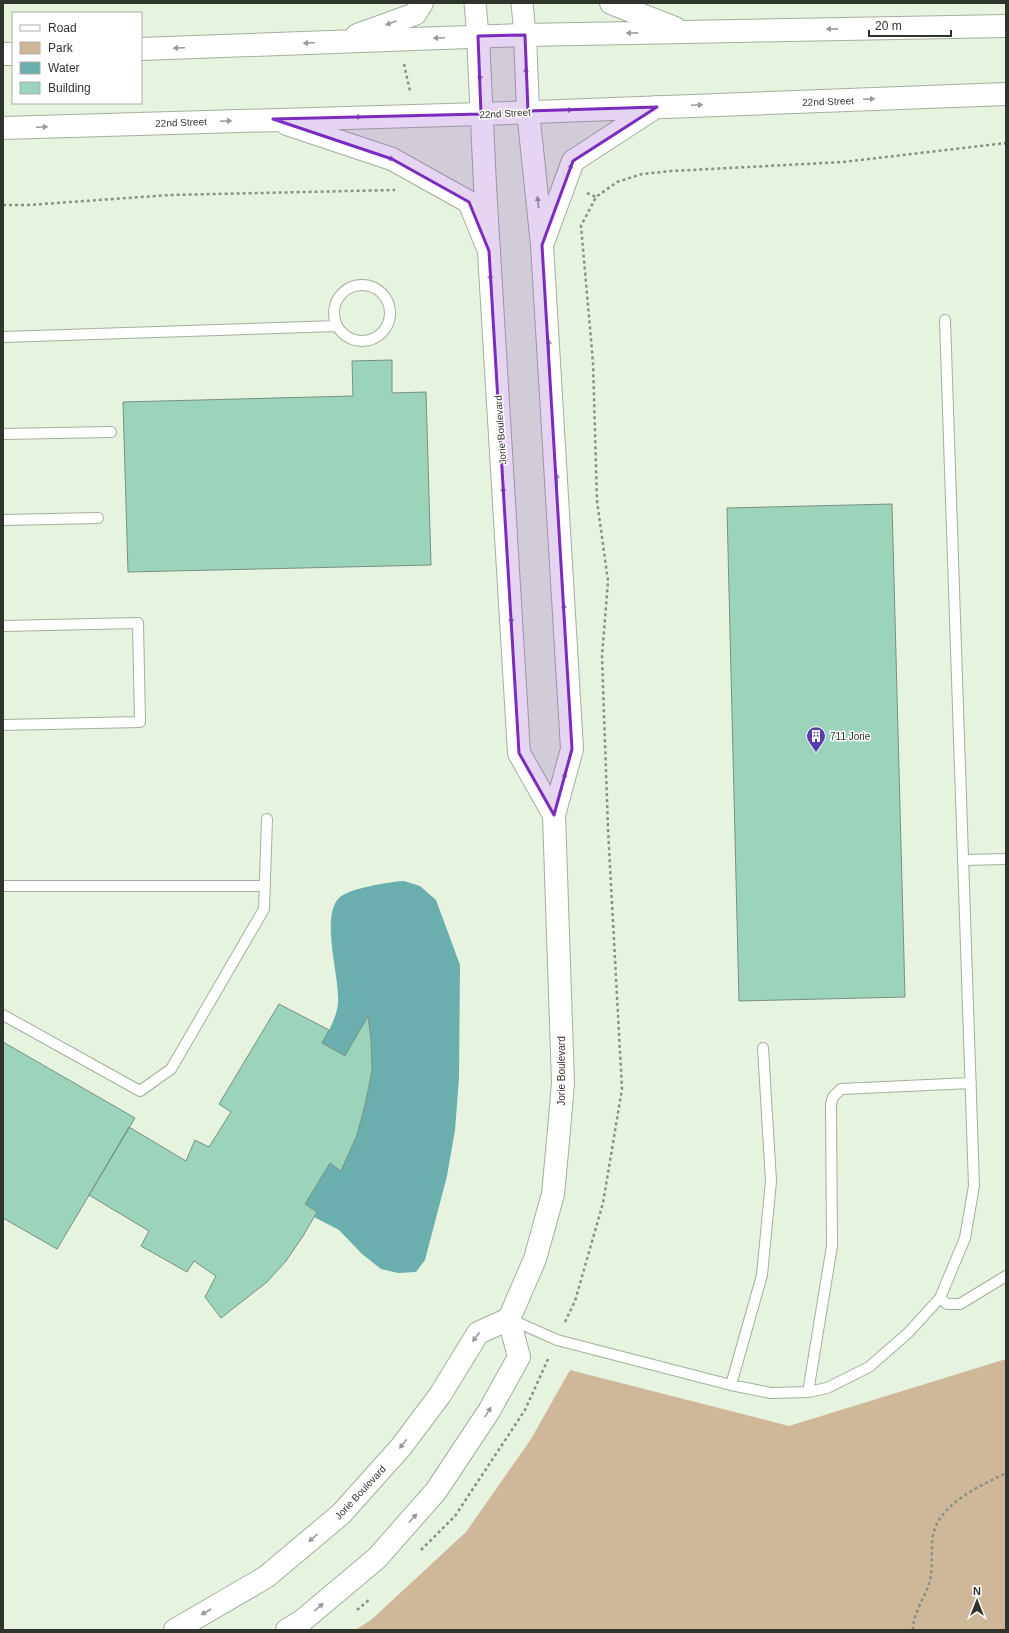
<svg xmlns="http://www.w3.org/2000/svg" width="1009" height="1633" viewBox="0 0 1009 1633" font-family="Arial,sans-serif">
<rect width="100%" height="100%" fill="#e6f4df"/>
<path fill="#cfb79a" d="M1006 1359V1630H355L371 1620 466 1532 531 1439 570 1370 789 1426Z"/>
<path fill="#6baeae" d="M404 881 420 886 436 900 460 965 459 1078 455 1130 447 1176 425 1260 416 1272 398 1273 381 1269 362 1254 339 1230 314 1217 317 1212 305 1204 330 1163 341 1171 357 1135 365 1105 372 1071 371 1040 368 1017 345 1056 322 1043C329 1031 337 1016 338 1003 340 977 320 917 339 898 349 888 390 882 404 881Z"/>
<path fill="#9cd4bb" stroke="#778f84" d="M392 360V393L426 392 431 565 128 572 123 402 353 396 352 361Z
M892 504 905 997 739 1001 727 508Z
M279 1004 329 1030 322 1043 345 1056 368 1016 371 1040 372 1071 365 1105 357 1135 341 1171 330 1163 305 1204 317 1212 303 1236 286 1261 267 1282 221 1318 205 1297 216 1276 194 1261 187 1272 141 1246 149 1231 89 1195 129 1127 186 1161 195 1140 209 1147 231 1112 219 1104Z
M3 1042 135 1118 57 1249 3 1218Z"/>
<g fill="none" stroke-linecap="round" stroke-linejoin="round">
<defs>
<path id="lane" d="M334 313a28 28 0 1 1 56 0a28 28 0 1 1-56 0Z
M3 337 337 326
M3 434 111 432
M3 520 98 518
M3 626 138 623 140 722 3 725
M963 860 1006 859
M3 886H265
M3 1015 140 1091 171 1069 264 909 267 819
M940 1298 947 1304H960L1006 1276
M510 1319 557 1340 731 1385 771 1393 808 1392 827 1388 869 1367 908 1333 940 1298 965 1238 974 1186 945 320
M731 1385 762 1275 771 1181 763 1048
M808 1392 832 1246 831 1104 833 1097 841 1089 971 1083"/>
<path id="street" d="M475 3 478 36
M522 3 525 35"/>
<path id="secondary" d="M478 36 485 186 519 753 554 815
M175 1630 266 1577 341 1514 401 1447 440 1395 478 1333 509 1319
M287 1630 302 1621 377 1558 436 1491 489 1411 519 1357 509 1319 535 1259 553 1194 558 1141 563 1083 554 815 572 749 542 245 528 111 525 35"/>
<path id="primary" d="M611 3 675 28
M357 35 415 14 422 3
M141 49 525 35 1006 26
M3 54H13
M287 124 392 159 469 202 489 251
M3 128 481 114 1006 94
M542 245 573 161 656 107"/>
</defs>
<use href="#lane" stroke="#a3b09c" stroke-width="12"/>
<use href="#street" stroke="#a3b09c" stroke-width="23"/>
<use href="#secondary" stroke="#a3b09c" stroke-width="24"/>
<use href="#primary" stroke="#a3b09c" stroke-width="24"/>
<path stroke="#889284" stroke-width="2.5" stroke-dasharray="3 3" stroke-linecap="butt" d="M404 64 410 91
M587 193 596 197
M3 205H28L170 195 395 190
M565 1322 575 1301 603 1203 622 1089 608 829 602 656 608 581 597 501 593 362 581 226 596 197 617 182 642 174 672 171 843 162 1006 143
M421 1550 455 1516 525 1410 549 1357
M357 1610 370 1599
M913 1630C913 1613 924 1599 929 1584 934 1568 930 1551 933 1535 940 1503 980 1486 1006 1473"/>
<use href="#lane" stroke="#fff" stroke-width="10"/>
<use href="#street" stroke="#fff" stroke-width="21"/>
<use href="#secondary" stroke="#fff" stroke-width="22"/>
<use href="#primary" stroke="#fff" stroke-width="22"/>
</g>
<defs><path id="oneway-solid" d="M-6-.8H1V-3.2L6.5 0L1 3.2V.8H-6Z"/></defs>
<g fill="#979a96">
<use href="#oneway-solid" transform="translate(391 23) rotate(160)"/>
<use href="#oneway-solid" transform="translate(832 29) rotate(179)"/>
<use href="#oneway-solid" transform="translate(632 33) rotate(179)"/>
<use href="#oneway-solid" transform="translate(439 38) rotate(177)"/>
<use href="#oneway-solid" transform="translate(309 43) rotate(178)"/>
<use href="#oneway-solid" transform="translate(179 48) rotate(178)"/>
<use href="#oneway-solid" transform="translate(526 73) rotate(-93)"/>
<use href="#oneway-solid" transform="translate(480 75) rotate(88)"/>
<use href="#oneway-solid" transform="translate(869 99) rotate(-2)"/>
<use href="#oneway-solid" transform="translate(697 105) rotate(-2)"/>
<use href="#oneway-solid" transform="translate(567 110) rotate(-2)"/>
<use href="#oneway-solid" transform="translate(356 117) rotate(-2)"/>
<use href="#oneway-solid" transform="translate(226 121) rotate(-2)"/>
<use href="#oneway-solid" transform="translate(42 127) rotate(-2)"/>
<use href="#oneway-solid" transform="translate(389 158) rotate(21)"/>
<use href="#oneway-solid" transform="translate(570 169) rotate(-71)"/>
<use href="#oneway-solid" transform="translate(538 202) rotate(-96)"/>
<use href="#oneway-solid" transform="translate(490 275) rotate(86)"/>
<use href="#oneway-solid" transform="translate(549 345) rotate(-93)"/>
<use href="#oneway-solid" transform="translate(557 479) rotate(-93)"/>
<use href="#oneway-solid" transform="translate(503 488) rotate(87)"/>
<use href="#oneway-solid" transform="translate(564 609) rotate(-93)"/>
<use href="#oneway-solid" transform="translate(511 618) rotate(87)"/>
<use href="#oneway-solid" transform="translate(564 778) rotate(-75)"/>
<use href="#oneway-solid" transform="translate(476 1337) rotate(127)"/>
<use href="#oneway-solid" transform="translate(488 1412) rotate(-58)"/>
<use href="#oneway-solid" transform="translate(403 1444) rotate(128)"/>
<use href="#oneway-solid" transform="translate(413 1518) rotate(-48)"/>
<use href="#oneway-solid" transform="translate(313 1538) rotate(140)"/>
<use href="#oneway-solid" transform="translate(319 1607) rotate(-40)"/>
<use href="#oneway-solid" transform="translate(206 1612) rotate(150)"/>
</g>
<path fill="#7b2cbf" fill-opacity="0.2" stroke="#7b2cbf" stroke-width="3" stroke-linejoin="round" d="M525 35 528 111 657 107 573 161 542 245 572 749 554 815 519 753 489 251 469 202 392 159 273 119 481 114 478 36Z"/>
<defs>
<symbol id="building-pin" viewBox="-11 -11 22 30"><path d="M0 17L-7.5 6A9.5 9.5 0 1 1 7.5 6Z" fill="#563ab2" stroke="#fff"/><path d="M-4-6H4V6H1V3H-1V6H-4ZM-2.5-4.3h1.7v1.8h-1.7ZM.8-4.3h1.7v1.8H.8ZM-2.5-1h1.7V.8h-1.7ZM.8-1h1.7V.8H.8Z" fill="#fff"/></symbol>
</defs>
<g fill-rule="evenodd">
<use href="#building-pin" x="805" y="725" width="22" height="30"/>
</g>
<g text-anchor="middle" stroke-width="3" stroke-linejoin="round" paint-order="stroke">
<g font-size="10" fill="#2f342c" stroke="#fff">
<text transform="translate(828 101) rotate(-2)" y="4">22nd Street</text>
<text transform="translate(505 113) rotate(-3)" y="4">22nd Street</text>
<text transform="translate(181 122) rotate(-2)" y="4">22nd Street</text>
<text transform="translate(500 430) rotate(-94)" y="4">Jorie Boulevard</text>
<text transform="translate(561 1071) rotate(-90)" y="4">Jorie Boulevard</text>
<text transform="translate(360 1492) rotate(-47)" y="4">Jorie Boulevard</text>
</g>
<g font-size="10" fill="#2f342c" stroke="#fff" text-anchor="start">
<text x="830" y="740">711 Jorie</text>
</g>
</g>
<rect width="1009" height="1633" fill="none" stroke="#2f342c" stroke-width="8"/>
<rect x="12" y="12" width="130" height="92" fill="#ffffff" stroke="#acaeab"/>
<rect x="20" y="25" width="20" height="6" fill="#ffffff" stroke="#acaeab"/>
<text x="48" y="32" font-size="12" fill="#2f342c">Road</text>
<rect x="20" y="42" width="20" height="12" fill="#cfb79a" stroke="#acaeab"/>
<text x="48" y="52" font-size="12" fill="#2f342c">Park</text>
<rect x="20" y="62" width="20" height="12" fill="#6baeae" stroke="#acaeab"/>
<text x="48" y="72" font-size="12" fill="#2f342c">Water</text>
<rect x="20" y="82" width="20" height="12" fill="#9cd4bb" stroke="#acaeab"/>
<text x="48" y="92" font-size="12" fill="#2f342c">Building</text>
<g transform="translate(977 1601)" stroke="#ffffff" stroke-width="3" paint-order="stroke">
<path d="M0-3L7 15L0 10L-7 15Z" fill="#2f342c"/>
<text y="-6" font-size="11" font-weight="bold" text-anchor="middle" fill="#2f342c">N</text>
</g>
<path d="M869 30v6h82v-6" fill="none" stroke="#2f342c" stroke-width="2"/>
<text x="875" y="30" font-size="12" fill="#2f342c" stroke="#ffffff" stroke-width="3" paint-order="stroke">20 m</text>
</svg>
